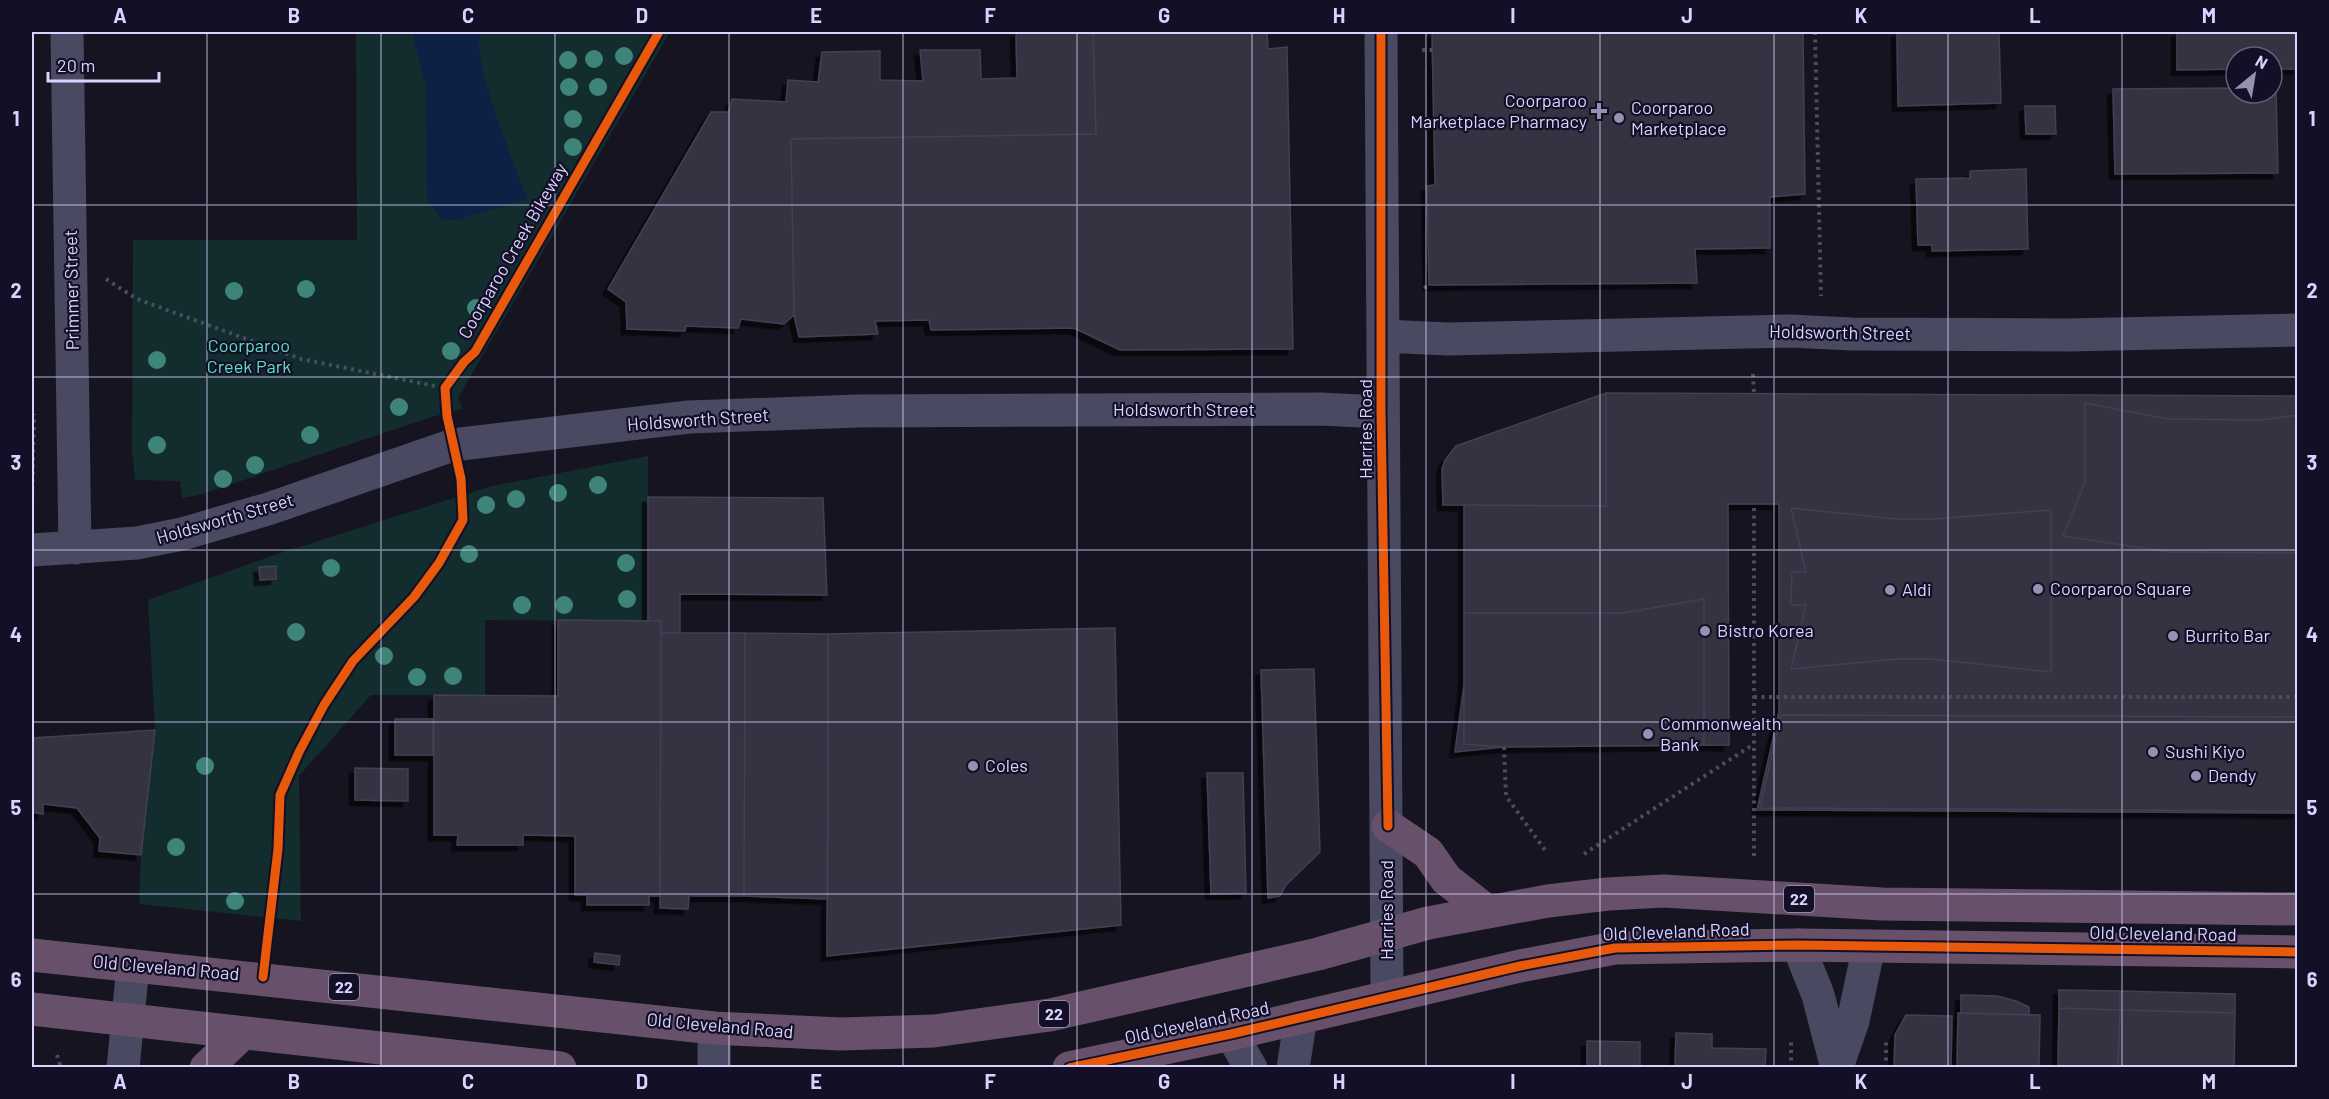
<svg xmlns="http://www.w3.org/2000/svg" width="2329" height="1099" viewBox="0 0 2329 1099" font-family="Barlow,sans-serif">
<defs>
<filter id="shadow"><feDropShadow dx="-5.5" dy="5.5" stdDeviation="0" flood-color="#0009"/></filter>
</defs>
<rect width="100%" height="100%" fill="#161421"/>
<path fill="#132c2d" d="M356 32H670L458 398 463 409 432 417 199 495 182 498 180 481 135 480 132 451 133 240H357Z
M648 456V621L485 620V695H371L299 776 301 921 139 904 141 855 155 730 148 600 283 552 492 486Z"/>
<path fill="#0d2144" d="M412 32H480C472 66 514 162 527 199L456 220 442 219 427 199 426 87Z"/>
<path fill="#343243" stroke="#433f54" stroke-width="1.5" filter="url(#shadow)" d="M1016 32H1093L1096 134 791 139 794 315 784 324 741 319 738 328 686 326 685 331 627 329 626 302 608 289 711 112H729L732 99 786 102 788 80 818 82 822 52 880 51V80L923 81 920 50H980L981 79 1017 78Z
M1093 32H1267L1268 49 1287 47 1293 349 1120 350 1074 328 931 330 929 320 875 321 878 334 799 337 794 315 791 139 1096 134Z
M1432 32H1803L1805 194 1770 197V248L1695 249 1697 283 1429 285 1427 186 1435 185Z
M1897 32H1999L2001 103 1898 106Z
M2177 32H2298V69H2272V57H2236V69L2177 70Z
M2272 87H2276L2278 173 2115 174 2113 89 2236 88V93H2272Z
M2025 106H2055L2056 134H2026Z
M2026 169 2028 249 1932 251V245H1918L1916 179 1970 178V171Z
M1606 393 2298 396V813L1757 810 1779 712V504H1728L1729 745 1504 747 1464 744V505L1606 506Z
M1606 393V506L1443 505 1442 469 1445 460 1456 446Z
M2085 403 2168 419 2260 420 2298 415V553L2169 552 2063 536 2085 482Z
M648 497 823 498 827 595 680 594V633H661V621H648Z
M1791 508 1897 519H1933L2051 510V672L1933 659H1897L1791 669 1806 605H1791L1792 572H1806Z
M276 566V579L260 580 259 567Z
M1704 599V745L1504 747 1455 752 1464 685V613H1623Z
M558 620 661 621 660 896H649V905H587V895H575V836L523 835V845H457L458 835H434V695L558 696Z
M1115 628 1121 925 827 956 828 634Z
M661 633H745L744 896H689L688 909 660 908Z
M745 633 828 634V899L744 896Z
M1314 669 1320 852 1286 885 1280 896 1268 898 1261 670Z
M1781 715 2297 717 2298 811 1760 808Z
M395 719H433V755H395Z
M155 730 141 855 99 851 100 838 77 808 43 804V814L32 812V738Z
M355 768 408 769V801L355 800Z
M1207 773H1243L1246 893 1211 894Z
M595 953 620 956 619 965 594 962Z
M2059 990 2120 991V1010L2059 1008Z
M2120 991 2235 994V1013L2120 1010Z
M1961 995 1997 996 2016 1001 2029 1007V1015L1961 1013Z
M2059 1008 2120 1010 2118 1068H2058Z
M2120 1010 2235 1013 2234 1068H2118Z
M1958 1013 2040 1015 2039 1068H1957Z
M1906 1015 1952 1016 1951 1068H1894L1895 1035Z
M1676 1033 1712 1034V1048L1766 1049 1765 1068H1675Z
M1587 1041 1640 1042V1068H1587Z"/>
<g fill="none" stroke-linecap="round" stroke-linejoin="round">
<path stroke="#44505f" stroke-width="4" stroke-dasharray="3 4.5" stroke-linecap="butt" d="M1815 32 1821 296
M1422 50H1432
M32 264V292
M106 279 137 299 301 359 445 388
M1424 288 1429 285
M1753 374 1754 393
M32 505 34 414
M1754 697H2298
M1504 747 1506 796 1547 853
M1584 854 1754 744
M1754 856V504
M57 1055 61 1068
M1791 1068V1041
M1886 1068V1039"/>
<path stroke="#4a4962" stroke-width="33" d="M67 32 75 548
M1381 32 1387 996
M1383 336 1448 339 1790 331 1852 334 2067 335 2298 330
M32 550 137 543 182 534 268 509 453 445 689 417 858 411 1320 409 1381 412
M1798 945 1818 995 1837 1068
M714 1028V1068
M1231 1034 1251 1068
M1837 1067 1853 1021 1869 946
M123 1068 133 966
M1293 1068 1301 1017"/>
<path stroke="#67516a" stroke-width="33" d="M1388 826 1428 853 1446 879 1488 912
M32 955 714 1028 841 1034 934 1031 1050 1015 1318 954 1428 923 1548 901 1608 894 1664 891 1882 904 2298 909
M32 1009 560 1068
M206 1068 243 1033
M1069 1068 1231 1034 1520 966 1615 948 1798 945 2298 952"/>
<defs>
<path id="cycleway" d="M1381 32V412L1388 826
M263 977 278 849 280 795 299 752 324 705 353 661 414 597 439 563 463 520 461 479 447 416 445 388 464 362 475 352 659 32
M1069 1068 1231 1034 1520 966 1615 948 1798 945 2298 952"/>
</defs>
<use href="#cycleway" stroke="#130f26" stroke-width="13"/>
<use href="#cycleway" stroke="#e8590c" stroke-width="9"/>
</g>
<g fill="#3e8478">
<circle cx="624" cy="56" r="9"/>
<circle cx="594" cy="59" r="9"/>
<circle cx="568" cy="60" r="9"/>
<circle cx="569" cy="87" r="9"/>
<circle cx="598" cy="87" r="9"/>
<circle cx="573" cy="119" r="9"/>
<circle cx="573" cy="147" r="9"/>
<circle cx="306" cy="289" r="9"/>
<circle cx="234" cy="291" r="9"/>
<circle cx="476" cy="308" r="9"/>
<circle cx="451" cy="351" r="9"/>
<circle cx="157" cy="360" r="9"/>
<circle cx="399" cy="407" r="9"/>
<circle cx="310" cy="435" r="9"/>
<circle cx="157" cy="445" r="9"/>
<circle cx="255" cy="465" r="9"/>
<circle cx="223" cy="479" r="9"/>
<circle cx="598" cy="485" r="9"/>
<circle cx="558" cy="493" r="9"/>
<circle cx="516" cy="499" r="9"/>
<circle cx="486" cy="505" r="9"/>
<circle cx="469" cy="554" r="9"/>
<circle cx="626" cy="563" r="9"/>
<circle cx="331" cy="568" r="9"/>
<circle cx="627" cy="599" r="9"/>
<circle cx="522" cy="605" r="9"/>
<circle cx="564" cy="605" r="9"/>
<circle cx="296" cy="632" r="9"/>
<circle cx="384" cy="656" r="9"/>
<circle cx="453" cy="676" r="9"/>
<circle cx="417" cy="677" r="9"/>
<circle cx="205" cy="766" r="9"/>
<circle cx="176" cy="847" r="9"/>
<circle cx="235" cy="901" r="9"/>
</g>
<path fill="none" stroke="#d9d4ff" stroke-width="1.5" stroke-opacity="0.55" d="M207 32V1068M381 32V1068M555 32V1068M729 32V1068M903 32V1068M1077 32V1068M1252 32V1068M1426 32V1068M1600 32V1068M1774 32V1068M1948 32V1068M2122 32V1068M32 205H2298M32 377H2298M32 550H2298M32 722H2298M32 894H2298"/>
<g fill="#9591b1" stroke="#130f26" stroke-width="2">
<path d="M1596 102h6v6h6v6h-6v6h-6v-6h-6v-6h6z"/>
<circle cx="1619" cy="118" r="6"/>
<circle cx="2038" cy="589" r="6"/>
<circle cx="1890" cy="590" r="6"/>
<circle cx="1705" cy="631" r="6"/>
<circle cx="2173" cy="636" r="6"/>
<circle cx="1648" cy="734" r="6"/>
<circle cx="2153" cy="752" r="6"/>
<circle cx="973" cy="766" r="6"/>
<circle cx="2196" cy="776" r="6"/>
</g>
<g text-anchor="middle" stroke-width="4.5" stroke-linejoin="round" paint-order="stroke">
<g fill="#130f26" stroke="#9e99be" stroke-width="1.5">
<rect x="1784" y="886" width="30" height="26" rx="4.5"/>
<rect x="329" y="974" width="30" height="26" rx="4.5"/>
<rect x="1039" y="1001" width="30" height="26" rx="4.5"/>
</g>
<g font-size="16" font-weight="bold" fill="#d9d4ff">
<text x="1799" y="905">22</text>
<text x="344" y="993">22</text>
<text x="1054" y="1020">22</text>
</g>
<g font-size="18" fill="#d9d4ff" stroke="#130f26" text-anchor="start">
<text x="1587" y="107" text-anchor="end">Coorparoo<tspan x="1587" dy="21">Marketplace Pharmacy</tspan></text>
<text x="1631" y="114">Coorparoo<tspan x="1631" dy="21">Marketplace</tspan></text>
<text x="2050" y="595">Coorparoo Square</text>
<text x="1902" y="596">Aldi</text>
<text x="1717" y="637">Bistro Korea</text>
<text x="2185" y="642">Burrito Bar</text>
<text x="1660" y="730">Commonwealth<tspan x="1660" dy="21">Bank</tspan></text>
<text x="2165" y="758">Sushi Kiyo</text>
<text x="985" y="772">Coles</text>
<text x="2208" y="782">Dendy</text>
</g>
<g font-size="18" fill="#d9d4ff" stroke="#130f26">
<text transform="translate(513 251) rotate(-60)" y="6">Coorparoo Creek Bikeway</text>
<text transform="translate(72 290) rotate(-91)" y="6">Primmer Street</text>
<text transform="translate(1840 333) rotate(1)" y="6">Holdsworth Street</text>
<text x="1184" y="416">Holdsworth Street</text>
<text transform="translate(698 420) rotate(-4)" y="6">Holdsworth Street</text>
<text transform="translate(1366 429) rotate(-90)" y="6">Harries Road</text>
<text transform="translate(225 519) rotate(-16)" y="6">Holdsworth Street</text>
<text transform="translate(1387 910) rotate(-90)" y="6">Harries Road</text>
<text transform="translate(1676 932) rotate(-2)" y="6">Old Cleveland Road</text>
<text transform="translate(2163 934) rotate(1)" y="6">Old Cleveland Road</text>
<text transform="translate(166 968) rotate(5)" y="6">Old Cleveland Road</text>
<text transform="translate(1197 1023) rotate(-12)" y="6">Old Cleveland Road</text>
<text transform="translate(720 1026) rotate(5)" y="6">Old Cleveland Road</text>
</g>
<g font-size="18" fill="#5fe0c0" stroke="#130f26">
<text x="249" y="352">Coorparoo<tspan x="249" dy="21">Creek Park</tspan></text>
</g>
</g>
<rect width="2329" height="1099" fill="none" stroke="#130f26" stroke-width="66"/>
<g transform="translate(2254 75) rotate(30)"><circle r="28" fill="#130f26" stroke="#625e7d" stroke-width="1.5"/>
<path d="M0-4.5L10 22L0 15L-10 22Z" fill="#9591b1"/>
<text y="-9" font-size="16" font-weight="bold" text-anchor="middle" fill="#d9d4ff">N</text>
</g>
<path d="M48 72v9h111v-9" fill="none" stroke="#d9d4ff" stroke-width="3"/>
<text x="57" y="72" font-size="18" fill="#d9d4ff" stroke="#130f26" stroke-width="4.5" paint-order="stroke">20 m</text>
<rect x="33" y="33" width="2263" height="1033" fill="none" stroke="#d9d4ff" stroke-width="2"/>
<g font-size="20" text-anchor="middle" font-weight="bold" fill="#d9d4ff">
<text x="120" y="23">A</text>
<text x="294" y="23">B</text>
<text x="468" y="23">C</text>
<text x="642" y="23">D</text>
<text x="816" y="23">E</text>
<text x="990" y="23">F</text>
<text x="1164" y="23">G</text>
<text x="1339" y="23">H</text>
<text x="1513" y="23">I</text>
<text x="1687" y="23">J</text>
<text x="1861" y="23">K</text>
<text x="2035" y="23">L</text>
<text x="2209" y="23">M</text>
<text x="16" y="126">1</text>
<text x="2312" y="126">1</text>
<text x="16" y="298">2</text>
<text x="2312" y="298">2</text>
<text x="16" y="470">3</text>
<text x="2312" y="470">3</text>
<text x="16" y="642">4</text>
<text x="2312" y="642">4</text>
<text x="16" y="815">5</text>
<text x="2312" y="815">5</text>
<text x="16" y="987">6</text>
<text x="2312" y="987">6</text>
<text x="120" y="1089">A</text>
<text x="294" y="1089">B</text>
<text x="468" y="1089">C</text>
<text x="642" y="1089">D</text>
<text x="816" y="1089">E</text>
<text x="990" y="1089">F</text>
<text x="1164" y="1089">G</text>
<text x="1339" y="1089">H</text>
<text x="1513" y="1089">I</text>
<text x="1687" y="1089">J</text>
<text x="1861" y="1089">K</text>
<text x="2035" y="1089">L</text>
<text x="2209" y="1089">M</text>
</g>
</svg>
